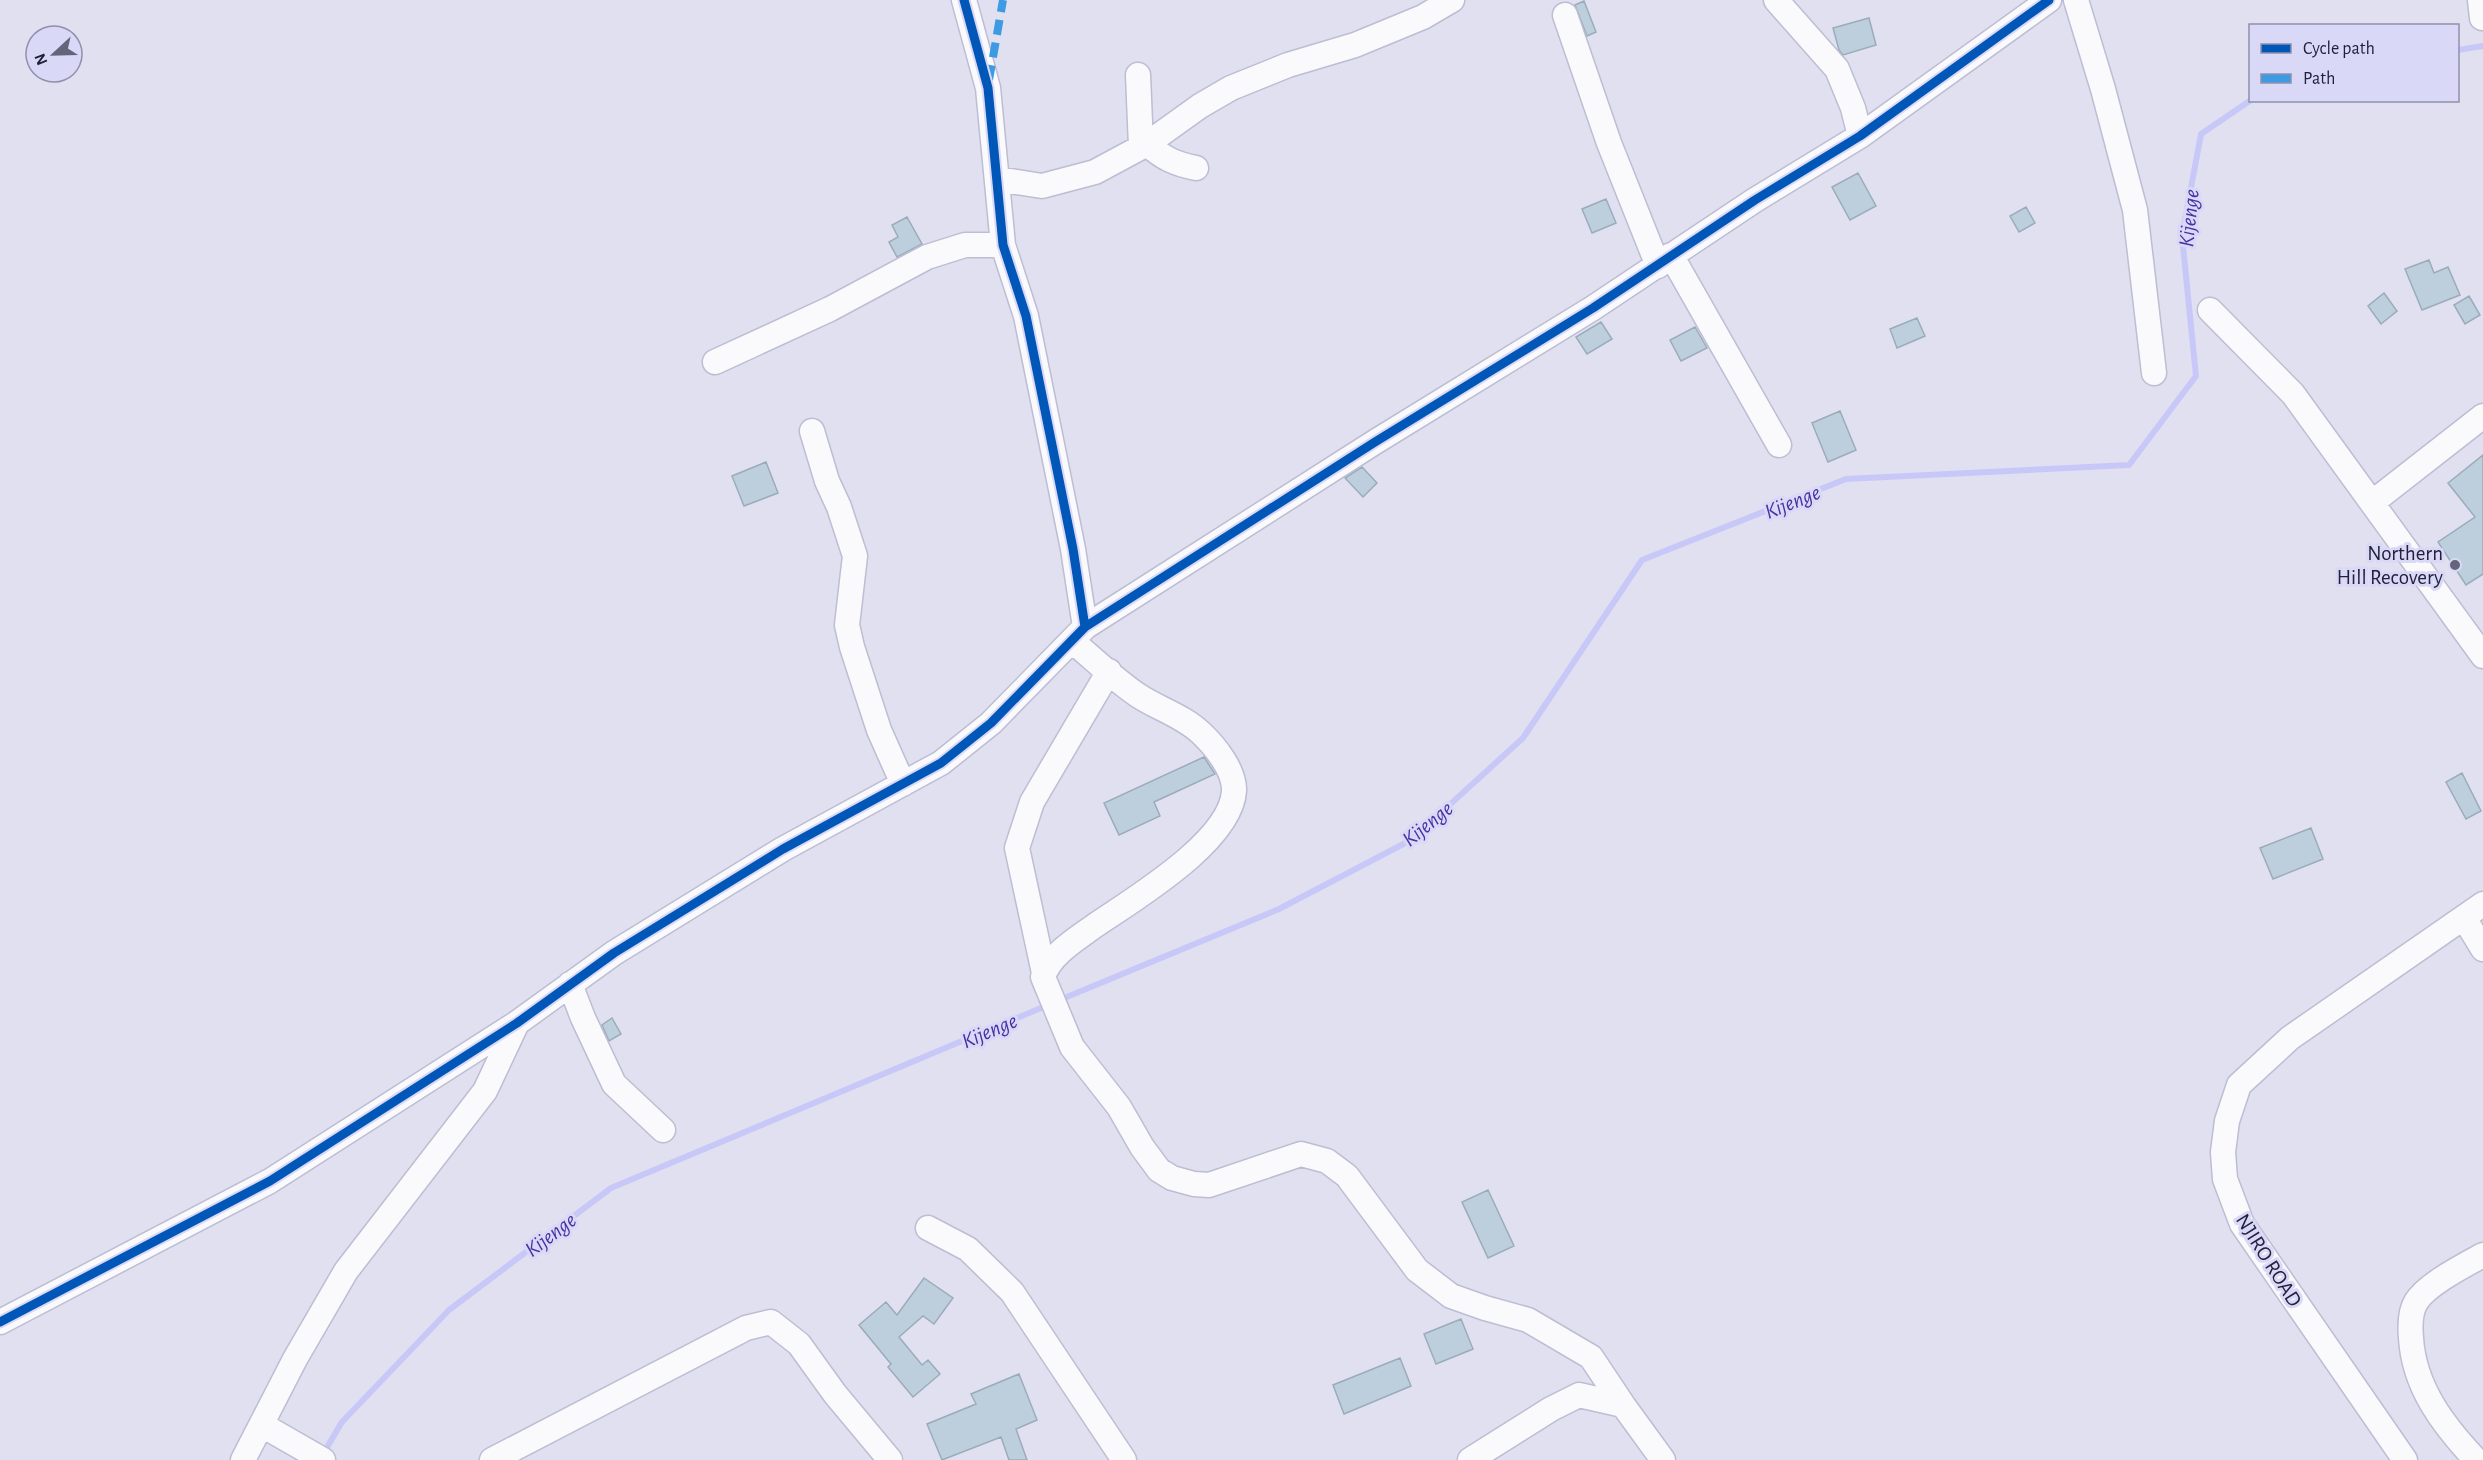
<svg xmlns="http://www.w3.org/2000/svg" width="2483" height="1460" viewBox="0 0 2483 1460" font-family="'Alegreya Sans',sans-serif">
<rect width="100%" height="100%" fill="#e0e0f0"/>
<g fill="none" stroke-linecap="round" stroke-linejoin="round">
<path stroke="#c8c8f8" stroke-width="6" d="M2458 50 2483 46
M1057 1001 1279 909 1411 840 1523 738 1642 560 1846 479 2129 465 2196 376 2182 236 2201 134 2251 100
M323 1454 342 1422 449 1310 611 1188 1048 1005"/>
</g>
<path fill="#bdcfdd" stroke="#9aacba" stroke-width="1.5" d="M1584 1 1596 32 1587 36 1575 5Z
M1869 18 1876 45 1843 55 1839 50 1833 28Z
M1858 173 1876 206 1850 220 1832 187Z
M1606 199 1616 223 1592 233 1582 209Z
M2026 207 2035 223 2019 232 2010 216Z
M907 217 922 244 897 257 889 242 898 237 892 225Z
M2429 260 2434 273 2448 267 2460 295 2422 310 2405 269Z
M2384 293 2397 311 2381 324 2368 306Z
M2469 296 2480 315 2465 324 2454 305Z
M1917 318 1925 336 1897 348 1890 329Z
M1601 322 1612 339 1587 354 1576 337Z
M1695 327 1707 348 1681 361 1670 340Z
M1840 411 1856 450 1828 462 1812 423Z
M2483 455V574L2466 585 2438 542 2475 517 2448 483Z
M766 462 778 493 744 506 732 476Z
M1362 467 1377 483 1363 497 1345 478Z
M1204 757 1215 774 1154 802 1160 816 1119 835 1104 803Z
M2462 773 2481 811 2466 819 2446 782Z
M2311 828 2323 859 2273 879 2260 848Z
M612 1018 621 1034 609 1041 602 1025Z
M1488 1190 1514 1246 1488 1258 1462 1202Z
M924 1278 953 1298 934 1324 923 1316 899 1337 922 1365 928 1360 940 1374 913 1397 888 1367 891 1364 859 1325 886 1302 897 1315Z
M1461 1319 1473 1349 1436 1364 1424 1334Z
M1400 1358 1411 1386 1344 1414 1333 1385Z
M1019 1374 1037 1420 1016 1429 1027 1460H1009L1001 1437 942 1460 927 1424 976 1404 971 1394Z"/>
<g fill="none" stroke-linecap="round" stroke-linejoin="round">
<defs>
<path id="minor" d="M1776 0 1837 69 1853 108 1860 136
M2076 0 2103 89 2135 210 2154 373
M2480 0 2482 18
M1565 15 1609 143 1658 266
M1138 75 1141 147
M1147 144C1163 158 1175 164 1196 168
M997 179 1042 186 1095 172 1147 144 1200 106 1231 88 1288 65 1355 45 1423 17 1452 0
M1671 255 1779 445
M2210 310 2293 394 2483 656
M715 362 830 309 927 257 965 245H1003
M812 431 827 481 839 507 855 556 847 625 852 647 879 730 903 784
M2373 502 2483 416
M1085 627 1375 442 1593 308 1755 200 1860 136 2049 0
M1072 641C1094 659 1115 680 1139 696 1159 709 1183 716 1201 733 1215 746 1235 771 1234 791 1231 842 1132 900 1093 927 1075 940 1050 955 1043 977L1072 1047 1119 1107 1142 1147 1159 1170 1172 1178 1194 1184 1209 1185 1301 1154 1327 1161 1347 1176 1417 1270 1451 1296 1485 1308 1528 1320 1591 1357 1623 1405
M2464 918 2483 949
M1044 973 1017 848 1032 802 1109 671
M570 984 583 1018 614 1084 663 1130
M928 1228 968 1249 1012 1292 1124 1460
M0 1322 270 1181 517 1023 614 953 783 849 941 763 991 723 1085 627 1073 549 1026 316 1003 245 988 88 964 0
M262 1425 323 1460
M243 1460 295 1359 346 1271 485 1091 517 1023
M492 1460 746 1328 771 1322 799 1344 835 1394 890 1460
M1470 1460 1551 1409 1579 1395 1623 1405 1663 1460
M2405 1460 2242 1224 2225 1179 2223 1152 2227 1121 2239 1085 2290 1038 2483 904
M2476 1460C2443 1425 2414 1387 2411 1338 2410 1327 2410 1312 2416 1302 2427 1284 2465 1265 2483 1255"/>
</defs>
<use href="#minor" stroke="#bdbdd3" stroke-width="27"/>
<use href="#minor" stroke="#fafafd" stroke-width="24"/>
<path stroke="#3c9be2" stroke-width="8" stroke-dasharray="15 8" stroke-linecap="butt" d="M989 80 1003 0"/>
<defs>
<path id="cycleway" d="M1085 627 1375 442 1593 308 1755 200 1860 136 2049 0
M0 1322 270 1181 517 1023 614 953 783 849 941 763 991 723 1085 627 1073 549 1026 316 1003 245 988 88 964 0"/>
</defs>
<use href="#cycleway" stroke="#d9d9f7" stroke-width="13"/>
<use href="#cycleway" stroke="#0057b8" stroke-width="9"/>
</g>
<circle fill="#64647b" stroke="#d9d9f7" stroke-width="2" cx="2455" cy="565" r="6"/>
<g text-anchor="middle" stroke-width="6" stroke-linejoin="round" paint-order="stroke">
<g font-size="21" fill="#22213c" stroke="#d9d9f7" text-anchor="end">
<text x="2443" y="560">Northern<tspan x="2443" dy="24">Hill Recovery</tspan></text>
</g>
<g font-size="21" fill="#22213c" stroke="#d9d9f7">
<text transform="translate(2269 1260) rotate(58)" y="7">NJIRO ROAD</text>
</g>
<g font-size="22" font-style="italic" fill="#4831a3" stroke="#d9d9f7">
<text transform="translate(2188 218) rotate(-84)" y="8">Kijenge</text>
<text transform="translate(1792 501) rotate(-22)" y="8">Kijenge</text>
<text transform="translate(1427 823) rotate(-39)" y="8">Kijenge</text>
<text transform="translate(989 1030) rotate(-23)" y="8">Kijenge</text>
<text transform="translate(550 1234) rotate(-37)" y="8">Kijenge</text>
</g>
</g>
<rect x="2249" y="24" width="210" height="78" fill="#d9d9f7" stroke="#908fac" stroke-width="1.5"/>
<rect x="2261" y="44" width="30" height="9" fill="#0057b8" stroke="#908fac" stroke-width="1.5"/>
<text x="2303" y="54" font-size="18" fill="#22213c">Cycle path</text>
<rect x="2261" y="74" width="30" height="9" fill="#3c9be2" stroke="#908fac" stroke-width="1.5"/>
<text x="2303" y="84" font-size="18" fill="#22213c">Path</text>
<g transform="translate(54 54) rotate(248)"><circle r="28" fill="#d9d9f7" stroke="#908fac" stroke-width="1.5"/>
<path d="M0-4.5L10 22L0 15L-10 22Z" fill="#64647b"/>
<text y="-9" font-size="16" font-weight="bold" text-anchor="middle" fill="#22213c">N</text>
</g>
</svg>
